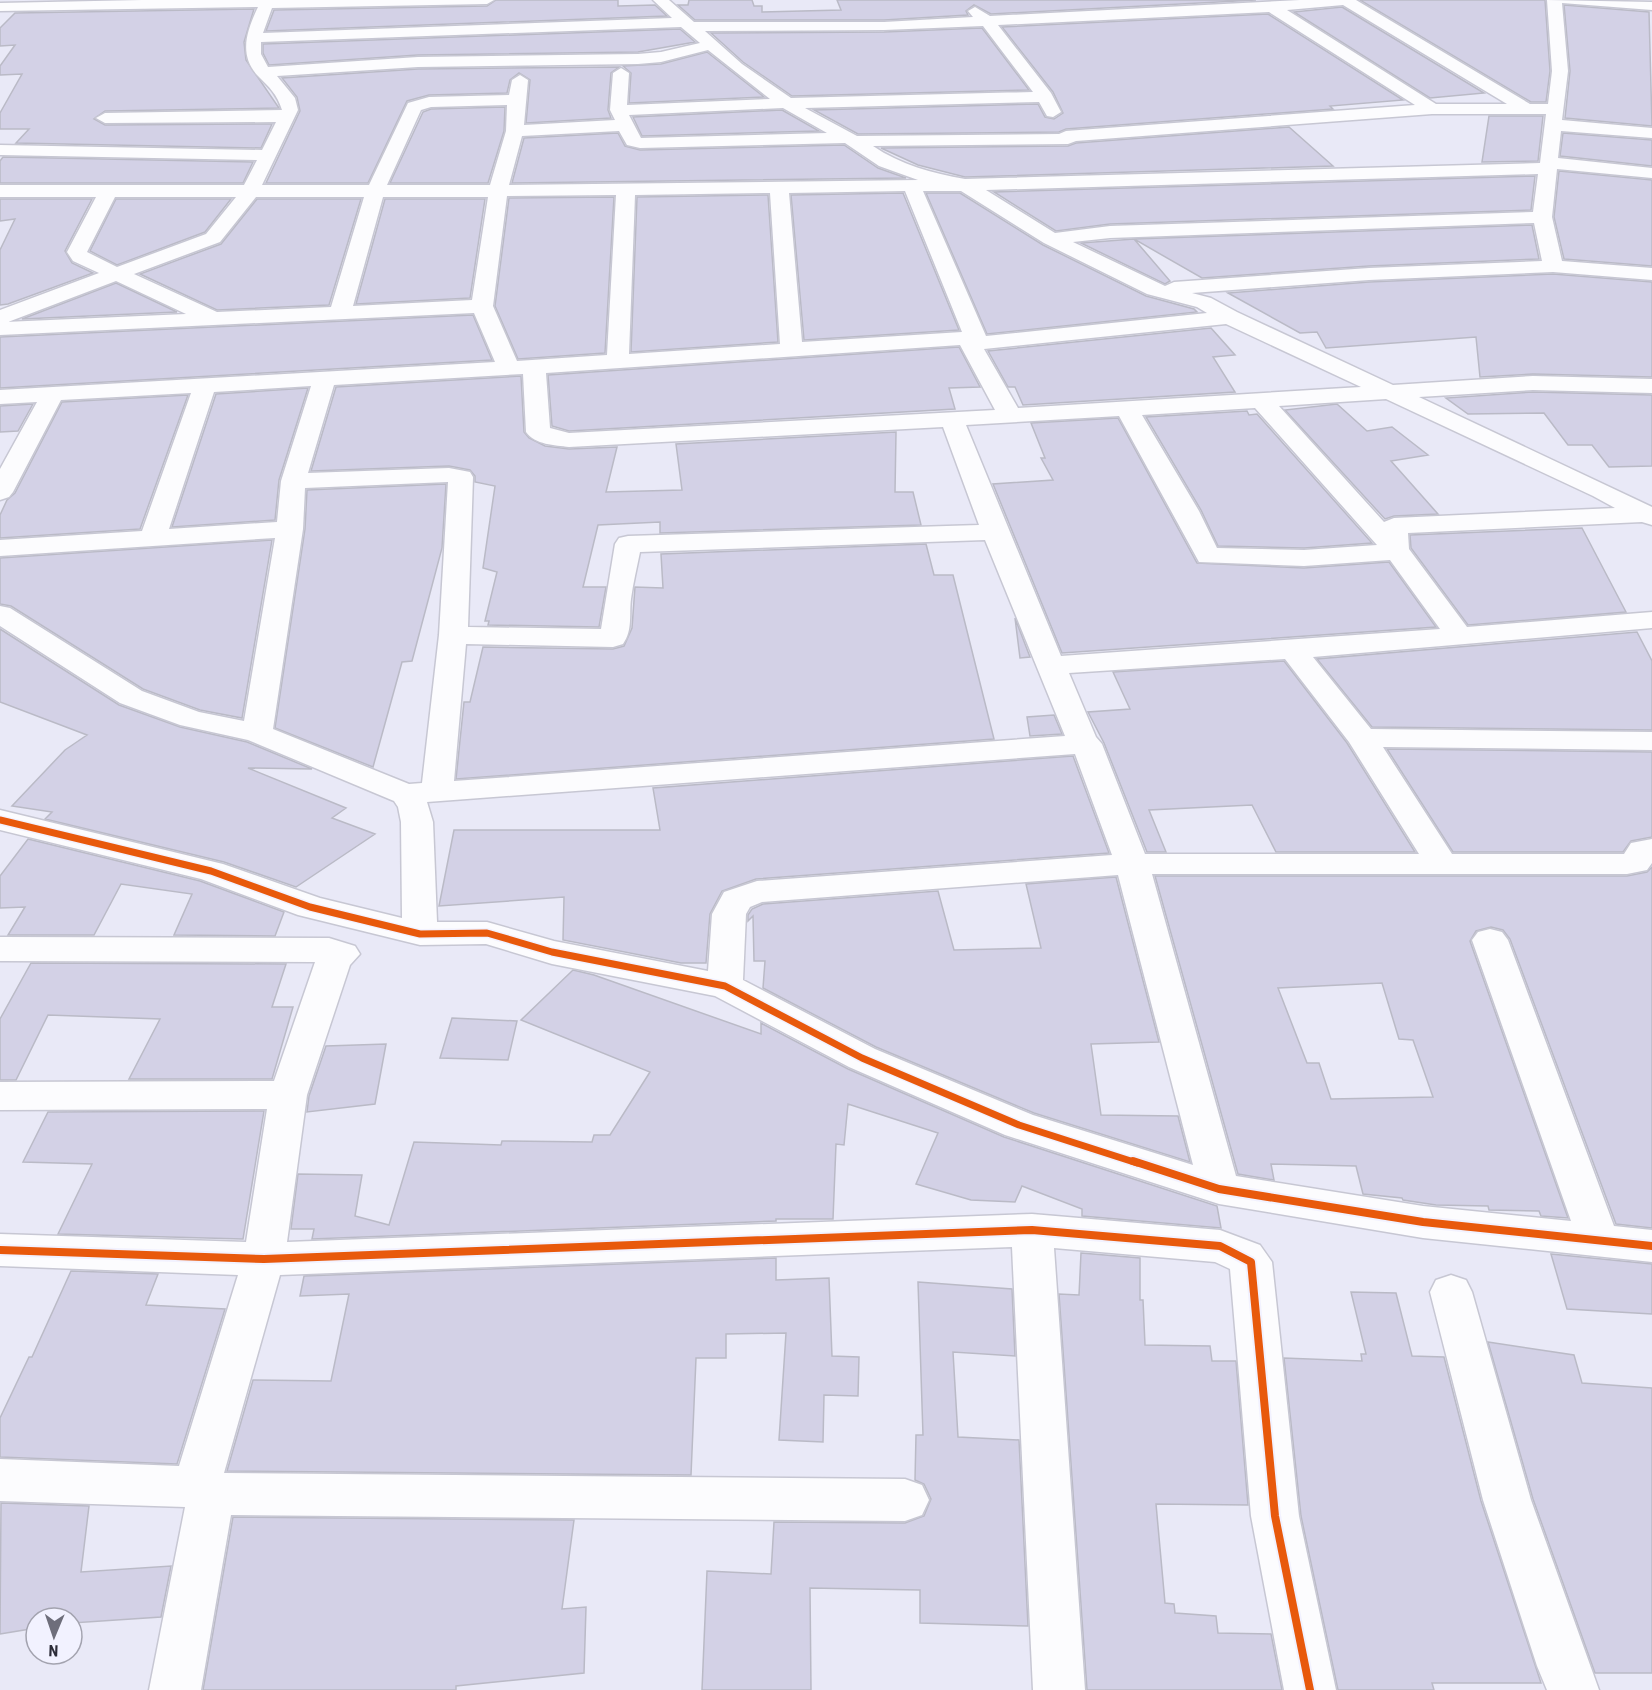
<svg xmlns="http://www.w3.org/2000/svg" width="1652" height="1690" viewBox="0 0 1652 1690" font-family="'Roboto Condensed',sans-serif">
<rect width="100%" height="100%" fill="#e9e9f7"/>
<path fill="#d3d1e6" stroke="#babac6" stroke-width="1.5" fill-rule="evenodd" d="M496 0H618V6L655 5 667 16 266 31 274 10 487 6Z
M689 0H752L754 6H762V12L841 10 837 0H1256L991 14 974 5 966 11 968 15 884 20H695L678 5H688Z
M1360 0H1545L1550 71 1546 102H1531Z
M1564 5 1649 12 1652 126 1565 118 1570 71Z
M1342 7 1484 93 1430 98 1294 12Z
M254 9 244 42 246 60 279 108 105 111 94 119 105 125 272 124 261 148 16 143 29 129H0V113L22 74 0 75V66L15 45 0 46V28L15 13Z
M1268 14 1403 100 1330 106 1333 109 1066 129 1059 132 858 134 814 110 1038 104 1045 117 1054 119 1063 113 1053 92 1002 27Z
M982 28 1029 90 792 96 743 62 711 33 884 32Z
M680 29 695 42 638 52 418 55 269 65 263 53V44Z
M707 52 764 97 629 103 631 73 623 66 661 64Z
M619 67 611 73 608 110 611 118 526 123 530 80 519 73 510 80 507 93 429 95 407 101 368 183H266L300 111 297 97 282 78 418 69Z
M505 107 504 131 488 183H390L423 112 431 109Z
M782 110 819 131 642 136 633 117Z
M1489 116H1543L1538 161 1482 162Z
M1289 127 1333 166 965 177 918 165 881 148 1068 146 1076 143Z
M618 133 625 146 640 150 844 145 878 168 906 178 512 183 524 138Z
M1563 133 1652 140V166L1560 156Z
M3 157 253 162 243 183H0V161Z
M1559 171 1652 180V266L1564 259 1554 217Z
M1535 176 1531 210 1110 224 1056 231 994 192Z
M903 193 959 330 804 340 791 195Z
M926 193H960L1043 245 1146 296 1194 309 1197 312 987 334Z
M768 195 778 342 631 352 637 197Z
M614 197 605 353 518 359 495 306 509 198Z
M0 199H92L65 251 72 263 93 273 8 304 0 305V250L15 219 0 221Z
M116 199H231L205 232 117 265 90 251Z
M257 199H361L329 305 217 310 140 274 221 244Z
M385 199H485L470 298 356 304Z
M1532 225 1539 259 1369 266 1202 278 1134 239Z
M1134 239 1170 281 1165 284 1081 243Z
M1553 274 1652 282V377L1533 374 1480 377 1476 337 1326 348 1317 332 1300 333 1228 293 1369 282Z
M116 283 177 312 22 319Z
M473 315 492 360 0 388V337Z
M1211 328 1235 355 1213 357 1235 392 1023 405 1015 387H1008L988 351Z
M959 347 980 387 949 388 955 409 569 431 552 426 548 375Z
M521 376 524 432 529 438 545 446 569 449 617 447 606 492 682 490 676 444 896 432 895 492H913L921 525 660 533V522L598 525 583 587H606L599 627 488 625 489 621H485L497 572 483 568 495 486 475 482V476L470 470 449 466 311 471 336 387Z
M308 388 279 480 275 520 172 527 216 394Z
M1533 392 1652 395V466L1609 467 1592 445H1568L1544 413 1468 414 1446 398Z
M188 395 140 529 0 538V515L7 500 15 493 62 402Z
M33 404 18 431 0 432V406Z
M1337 404 1367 431 1392 427 1428 455 1391 461 1438 514 1394 516 1385 519 1285 410Z
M1247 411 1249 415 1257 414 1372 543 1304 548 1218 546 1201 510 1146 417Z
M1118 418 1197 563 1304 568 1389 562 1436 627 1062 653 993 484 1053 480 1041 458H1045L1031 423Z
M446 484 442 548 412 661 402 662 373 767 275 728 305 529 307 490Z
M1582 528 1626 612 1468 625 1411 548 1410 535Z
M272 540 242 718 200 710 143 689 11 606 0 604V558Z
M926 544 934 575H953L994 739 456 779 464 702H470L483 647 613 649 624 646 632 628 635 587 663 588 661 554Z
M1015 618 1030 657 1020 658Z
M0 629 119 705 180 727 247 742 312 769 248 768 346 808 332 818 375 834 296 887 224 862 45 819 52 812 12 806 65 750 87 735 0 702Z
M1637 632 1652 661V730L1372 727 1317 659Z
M1284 661 1347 743 1415 852H1276L1252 805 1149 810 1166 852H1147L1104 743 1088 712 1130 709 1113 672Z
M1054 715 1062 734 1030 736 1027 717Z
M1387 749 1652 752V837L1631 841 1623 852H1453Z
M1073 756 1109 853 756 879 722 891 710 914 706 963H681L563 940 564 897 439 906 454 830H660L653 788Z
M28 839 200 881 284 912 275 936 174 935 192 894 121 884 94 935H8L25 907 0 908V876Z
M1652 867V1228L1616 1224 1510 939 1503 930 1491 927 1476 931 1470 941 1568 1218 1541 1216 1539 1211 1489 1210 1488 1206 1436 1205 1403 1200 1402 1198 1363 1194 1356 1166 1271 1164 1274 1180 1238 1174 1155 876H1627L1647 872ZM1382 983 1399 1039 1413 1040 1433 1097 1331 1099 1319 1063H1307L1278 988Z
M1116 877 1159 1042 1091 1044 1101 1115 1178 1116 1190 1162 1034 1113 876 1047 763 988 765 961H754L753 916 748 921V915L752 909 763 904 938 891 954 950 1041 948 1026 884Z
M31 963 286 964 272 1007H293L272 1079H129L160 1019 48 1015 16 1080H0V1019Z
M573 970 594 975 761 1034V1023L848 1069 1004 1137 1217 1206 1221 1228 1082 1216V1209L1022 1186 1015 1202 971 1200 916 1184 938 1133 848 1104 844 1145 836 1144 833 1219H776V1221L312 1239 314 1229H291L298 1174 362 1175 355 1216 389 1225 414 1142 501 1145 502 1141 592 1142 594 1135H610L650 1072 521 1020Z
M452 1018 517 1021 508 1060 440 1058Z
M386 1044 375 1104 307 1112 309 1096 326 1046Z
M264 1111 243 1239 58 1234 92 1164 23 1162 48 1112Z
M1081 1253 1140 1258V1300H1143L1145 1345 1210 1346 1212 1361H1236L1248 1505 1156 1504 1165 1603 1174 1604 1175 1613 1216 1616 1218 1633 1271 1634 1282 1690H1087L1059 1294 1079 1295Z
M1551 1254 1652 1264V1314L1567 1309Z
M776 1258V1280L829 1278 832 1356 859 1357 858 1396 824 1395 823 1442 779 1440 786 1333 726 1334V1358H696L691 1475 227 1471 253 1380 331 1381 349 1294 300 1296 304 1276Z
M71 1271 158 1274 146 1305 225 1309 177 1464 0 1457V1418L29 1357H32Z
M918 1282 1012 1289 1015 1356 953 1352 958 1437 1019 1440 1028 1626 920 1623V1590L810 1588 811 1690H702L707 1571 771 1574 774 1522 905 1523 924 1516 931 1499 924 1484 915 1480 916 1435H923Z
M1351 1292 1396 1293 1412 1356 1444 1357 1481 1501 1541 1683H1432L1434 1690H1338L1301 1516 1284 1358 1362 1361 1361 1354H1366Z
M1488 1342 1574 1355 1582 1383 1652 1388V1673H1595L1533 1499Z
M1 1503 89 1506 81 1572 171 1566 161 1617 72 1623V1618H36V1628L0 1634Z
M233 1517 574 1520 562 1609 586 1607 584 1673 456 1686V1690H203Z"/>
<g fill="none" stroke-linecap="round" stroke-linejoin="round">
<defs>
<path id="minor" d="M142 0H494L487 4 272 8 263 33 672 18 653 0H669L694 22H884L973 17 968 11 975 7 990 16 1300 0H1356L1530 104H1548L1552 71 1547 0 1652 2V10L1562 3 1568 71 1562 120 1652 128V138L1561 131 1558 158 1652 168V178L1557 169 1552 217 1562 261 1652 268V280L1553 272 1369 280 1192 293 1211 298 1237 312 1393 385 1533 376 1652 379V393L1533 390 1419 397 1652 507V525L1642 522 1408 533 1409 549 1467 627 1652 612V628L1313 657 1371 729 1652 732V750L1383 747 1452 854H1624L1631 843 1652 839V863L1647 870 1627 874H1152L1236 1176 1423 1206 1571 1221 1472 940 1478 932 1490 929 1502 932 1508 940 1614 1226 1652 1230V1262L1423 1238 1219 1204 1005 1135 849 1067 715 996 552 964 486 944 420 945 298 915 201 879 0 830V810L223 864 320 898 402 918 401 822 398 807 394 801 248 740 180 725 120 703 0 626V606L10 608 142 691 199 712 244 721 275 538 0 556V540L142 531 191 393 61 400 13 492 9 497 0 500V469L37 402 0 404V390L495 362 474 313 0 335V310L99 273 73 261 67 252 96 197H0V185H244L257 160 0 155V145L262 150 276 122 105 123 96 118 105 113 282 110C277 94 269 87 258 76 238 55 247 30 258 7L0 11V3ZM1343 5 1507 104H1436L1287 10ZM1269 12 1415 105 1066 131 1059 134 857 136 805 108 1039 102 1047 116 1053 117 1061 112 1051 93 998 25ZM983 26 1033 92 791 98 742 64 705 31 884 30ZM681 27 700 43 661 52 638 54 418 57 268 67 261 54V42ZM708 50 770 99 627 105 629 73 621 68 613 73 610 110 615 120 524 125 528 80 520 75 512 80 509 95 429 97 408 103 369 185H262L298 110 295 98 277 76 418 67 638 64 661 62ZM507 105 506 131 490 185H387L421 110 431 107ZM783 108 827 133 641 138 629 115ZM1432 114H1546L1540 163 965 179C932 173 901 165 873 146L1068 144 1076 141ZM619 131 627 145 640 148 845 143 879 166 918 180 509 185 522 136ZM1538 174 1533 212 1110 226 1055 233 986 190ZM905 191 962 332 802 342 789 193ZM923 191H961L1044 243 1147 294 1197 307 1207 313 986 336ZM770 193 780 344 629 354 635 195ZM616 195 607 355 517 361 493 306 507 196ZM115 197H236L206 234 117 267 87 252ZM256 197H364L331 307 217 312 134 274 220 242ZM383 197H488L472 300 353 306ZM1534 223 1542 261 1369 268 1174 282 1165 286 1073 242 1110 238ZM116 281 186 314 5 322H8ZM1226 324 1361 387 1018 408 984 349ZM960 345 995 410 569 433 550 428 546 373ZM523 374 526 432C535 445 555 445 569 447L943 427 979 525 628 536 619 538 615 544 601 629 468 627 473 477 470 472 449 468 308 473 334 385ZM311 386 281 481 277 522 169 529 214 392ZM1386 399 1593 496 1615 508 1394 518 1384 522 1279 406ZM1255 408 1377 545 1304 550 1217 548 1199 511 1142 415ZM1119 416 1199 562 1304 566 1390 560 1440 629 1061 656 966 425ZM448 482 439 635 422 783 409 784 273 729 303 529 305 488ZM985 540 1065 736 454 781 466 644 613 647 623 644C633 630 629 614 631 599 633 583 637 567 640 552ZM1285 659 1349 742 1419 854H1145L1102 744 1096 737 1069 673ZM1075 754 1112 855 757 881 724 892 712 914 708 971 554 941 487 922H437L433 822 427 802ZM1118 875 1193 1165 1033 1115 875 1049 743 980 746 914 750 907 762 902Z
M0 937 329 938 355 946 360 954 350 965 307 1095 287 1242 1032 1214 1220 1230 1260 1245 1272 1262 1299 1516 1336 1690H1284L1251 1516 1230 1269 1215 1262 1054 1248 1085 1690H1033L1012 1247 280 1275 224 1473 905 1479 922 1485 929 1500 922 1515 905 1521 231 1515 201 1690H149L185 1507 0 1501V1459L179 1466 238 1275 0 1266V1234L246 1242 267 1109 0 1110V1082L274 1081 315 962 0 961Z
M1451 1275 1466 1280 1472 1292 1531 1500 1599 1690H1547L1537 1666 1483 1500 1430 1292 1436 1280Z"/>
</defs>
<use href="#minor" stroke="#c7c7d3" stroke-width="3"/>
<use href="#minor" fill="#fcfcfe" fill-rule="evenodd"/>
<defs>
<path id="cycleway-far1" d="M0 820 211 871 310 907 420 934 487 933 552 952 725 986 862 1058 1019 1125 1137 1163"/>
<path id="cycleway" d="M1133 1161 1219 1189 1423 1222 1652 1246
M0 1250 264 1259 1032 1230 1220 1246 1251 1262 1275 1516 1310 1690"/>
</defs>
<use href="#cycleway-far1" stroke="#f2f2ff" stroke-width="10"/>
<use href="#cycleway" stroke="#f2f2ff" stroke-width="12"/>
<use href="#cycleway-far1" stroke="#e8590c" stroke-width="7"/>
<use href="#cycleway" stroke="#e8590c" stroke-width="8"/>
</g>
<g transform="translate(54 1636) rotate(182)"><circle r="28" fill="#f2f2ff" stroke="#a3a3af" stroke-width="1.5"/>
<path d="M0-4.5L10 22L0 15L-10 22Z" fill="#6e6e7b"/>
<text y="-9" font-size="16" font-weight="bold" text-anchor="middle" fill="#2c2c38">N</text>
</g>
</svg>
